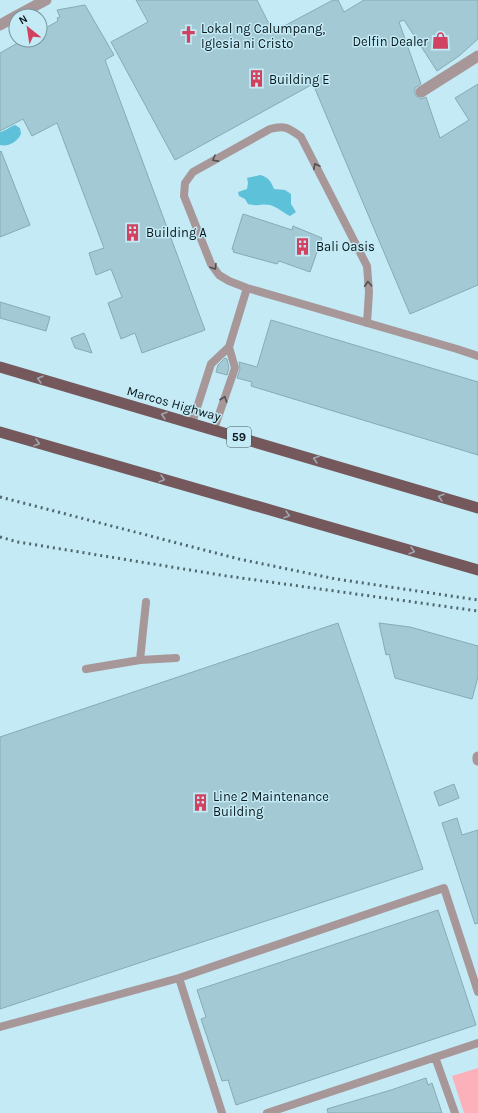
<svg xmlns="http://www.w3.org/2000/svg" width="478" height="1113" viewBox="0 0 478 1113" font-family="Karla,sans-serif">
<rect width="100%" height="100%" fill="#c3eaf5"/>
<path fill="#fcb0b9" d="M478 1068V1113H464L452 1076Z"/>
<path fill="#5dc1d9" d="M15 125 20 128 21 134C17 142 9 147 0 145V132C6 131 9 127 15 125Z
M260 175C268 177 271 181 274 189L285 190 291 194V204L296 212 290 216C283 213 278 207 270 205 261 203 257 207 248 204L245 199 239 196 238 192 247 189 248 183 247 178Z"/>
<path fill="#a3cad4" stroke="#85acb5" d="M136 0H257L273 32 333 0H338L344 12 364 0H478V39L459 56 437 71 404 20 399 22 421 84 415 88V95L421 99 426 97 440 138 469 120 455 98 478 84V285L410 314 313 84 175 160 111 42 148 22Z
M85 5 114 55 105 60 205 330 142 353 135 333 121 339 108 303 122 297 111 269 96 275 89 253 104 248 57 123 32 136 23 119 0 131V53L23 40H40V31L58 21 57 18 60 17 57 10Z
M1 151 30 225 0 237V152Z
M243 214 292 230 293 226 322 238 310 272 279 261 277 264 233 252 234 250 232 249Z
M0 302 50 317 46 331 0 318Z
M271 320 478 382V455L251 386 252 382 237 378 240 369 239 362 257 367Z
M84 333 87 340 92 353 75 348 71 338Z
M225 358 227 359 229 368 227 375 216 372 218 365Z
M338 623 423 869 0 1009V737Z
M379 623 410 627 478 646V677L472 699 395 678 389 654 386 655Z
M454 784 459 798 439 806 434 792Z
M457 818 462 835 478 830V923L475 924 442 823Z
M438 910 476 1025 236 1105 228 1080 222 1081 201 1019 206 1017 197 990Z
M426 1078 428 1085 432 1083 442 1113H328L327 1109 391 1090Z"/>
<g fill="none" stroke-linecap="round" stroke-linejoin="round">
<path stroke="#a79798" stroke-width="8" d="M367 323 369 292 367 266 301 137C289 128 285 125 270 129L193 172 185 183 184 196 211 264 219 275 229 281 247 288 457 349 478 356
M192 423 211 364 229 347 247 288
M214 429 235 368 229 347
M140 660 146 602
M86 669 140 660 176 658
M179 978 222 1113
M0 1027 179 978 444 888 478 992
M435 1057 455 1113
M267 1113 478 1043"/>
<path stroke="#a79798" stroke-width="11" d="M421 92 478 56
M478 757V760"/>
<path stroke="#a79798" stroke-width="11" d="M16 16 46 0
M0 25 16 16"/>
<path stroke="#74585b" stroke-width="11" d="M0 367 478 508
M0 432 478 570"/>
<path stroke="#4f676d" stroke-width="3" stroke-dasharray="2 4" stroke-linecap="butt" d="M0 497 239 559 336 579 478 600
M0 537 18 542 227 576 478 611"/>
</g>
<defs><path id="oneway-chevron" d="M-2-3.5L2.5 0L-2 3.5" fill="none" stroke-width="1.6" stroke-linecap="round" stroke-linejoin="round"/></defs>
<g stroke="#505153">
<use href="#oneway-chevron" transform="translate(215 159) rotate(151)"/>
<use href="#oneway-chevron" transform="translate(316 166) rotate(-117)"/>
<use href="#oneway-chevron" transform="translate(214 267) rotate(58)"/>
<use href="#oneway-chevron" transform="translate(368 284) rotate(-93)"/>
<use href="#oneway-chevron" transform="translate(224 399) rotate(-71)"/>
</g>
<g stroke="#9fa8b0">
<use href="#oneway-chevron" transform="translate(40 379) rotate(-164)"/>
<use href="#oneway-chevron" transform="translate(164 415) rotate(-164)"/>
<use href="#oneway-chevron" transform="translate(37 443) rotate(16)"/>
<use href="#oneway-chevron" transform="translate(316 459) rotate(-163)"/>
<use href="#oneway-chevron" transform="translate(162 479) rotate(16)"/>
<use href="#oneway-chevron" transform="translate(441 497) rotate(-163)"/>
<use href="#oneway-chevron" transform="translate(287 515) rotate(16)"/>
<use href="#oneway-chevron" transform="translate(412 551) rotate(16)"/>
</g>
<defs>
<symbol id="church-bare" viewBox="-9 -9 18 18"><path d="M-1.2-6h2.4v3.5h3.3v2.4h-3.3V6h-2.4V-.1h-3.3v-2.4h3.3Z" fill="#d14160" stroke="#c3eaf5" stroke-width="2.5" paint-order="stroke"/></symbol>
<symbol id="shop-bare" viewBox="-9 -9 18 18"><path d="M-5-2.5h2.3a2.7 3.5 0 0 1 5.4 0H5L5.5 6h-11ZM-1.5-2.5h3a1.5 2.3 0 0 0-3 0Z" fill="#d14160" stroke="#c3eaf5" stroke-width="2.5" paint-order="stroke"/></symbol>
<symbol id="building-bare" viewBox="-9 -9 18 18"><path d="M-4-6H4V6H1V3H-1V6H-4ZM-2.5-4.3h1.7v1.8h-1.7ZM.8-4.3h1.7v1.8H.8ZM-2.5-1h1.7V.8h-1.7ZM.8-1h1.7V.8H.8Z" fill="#d14160" stroke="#c3eaf5" stroke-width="2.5" paint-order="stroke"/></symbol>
</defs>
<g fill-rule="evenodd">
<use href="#church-bare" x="176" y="22" width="25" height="25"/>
<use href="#shop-bare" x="428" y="28" width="25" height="25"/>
<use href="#building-bare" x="244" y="66" width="25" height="25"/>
<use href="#building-bare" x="120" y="220" width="25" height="25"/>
<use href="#building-bare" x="290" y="234" width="25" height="25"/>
<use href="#building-bare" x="188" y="790" width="25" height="25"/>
</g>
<g text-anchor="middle" stroke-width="3" stroke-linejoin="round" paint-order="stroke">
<rect fill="#c3eaf5" stroke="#40565c" stroke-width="1" x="227" y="427" width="24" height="20" rx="3"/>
<g font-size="12" font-weight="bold" fill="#08171b">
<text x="239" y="441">59</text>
</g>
<g font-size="13" fill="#08171b" stroke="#c3eaf5" text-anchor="start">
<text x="201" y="33">Lokal ng Calumpang,<tspan x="201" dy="15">Iglesia ni Cristo</tspan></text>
<text x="428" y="46" text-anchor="end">Delfin Dealer</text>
<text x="269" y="84">Building E</text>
<text x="146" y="237">Building A</text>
<text x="316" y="251">Bali Oasis</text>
<text x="213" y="801">Line 2 Maintenance<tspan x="213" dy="15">Building</tspan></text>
</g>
<g font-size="13" fill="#08171b" stroke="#c3eaf5">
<text transform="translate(174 403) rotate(16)" y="5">Marcos Highway</text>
</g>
</g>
<g transform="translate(28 28) rotate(330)"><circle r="19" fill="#c3eaf5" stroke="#78969e"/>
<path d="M0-3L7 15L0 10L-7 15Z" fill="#d14160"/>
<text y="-6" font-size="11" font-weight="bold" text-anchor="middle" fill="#08171b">N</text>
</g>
</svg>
